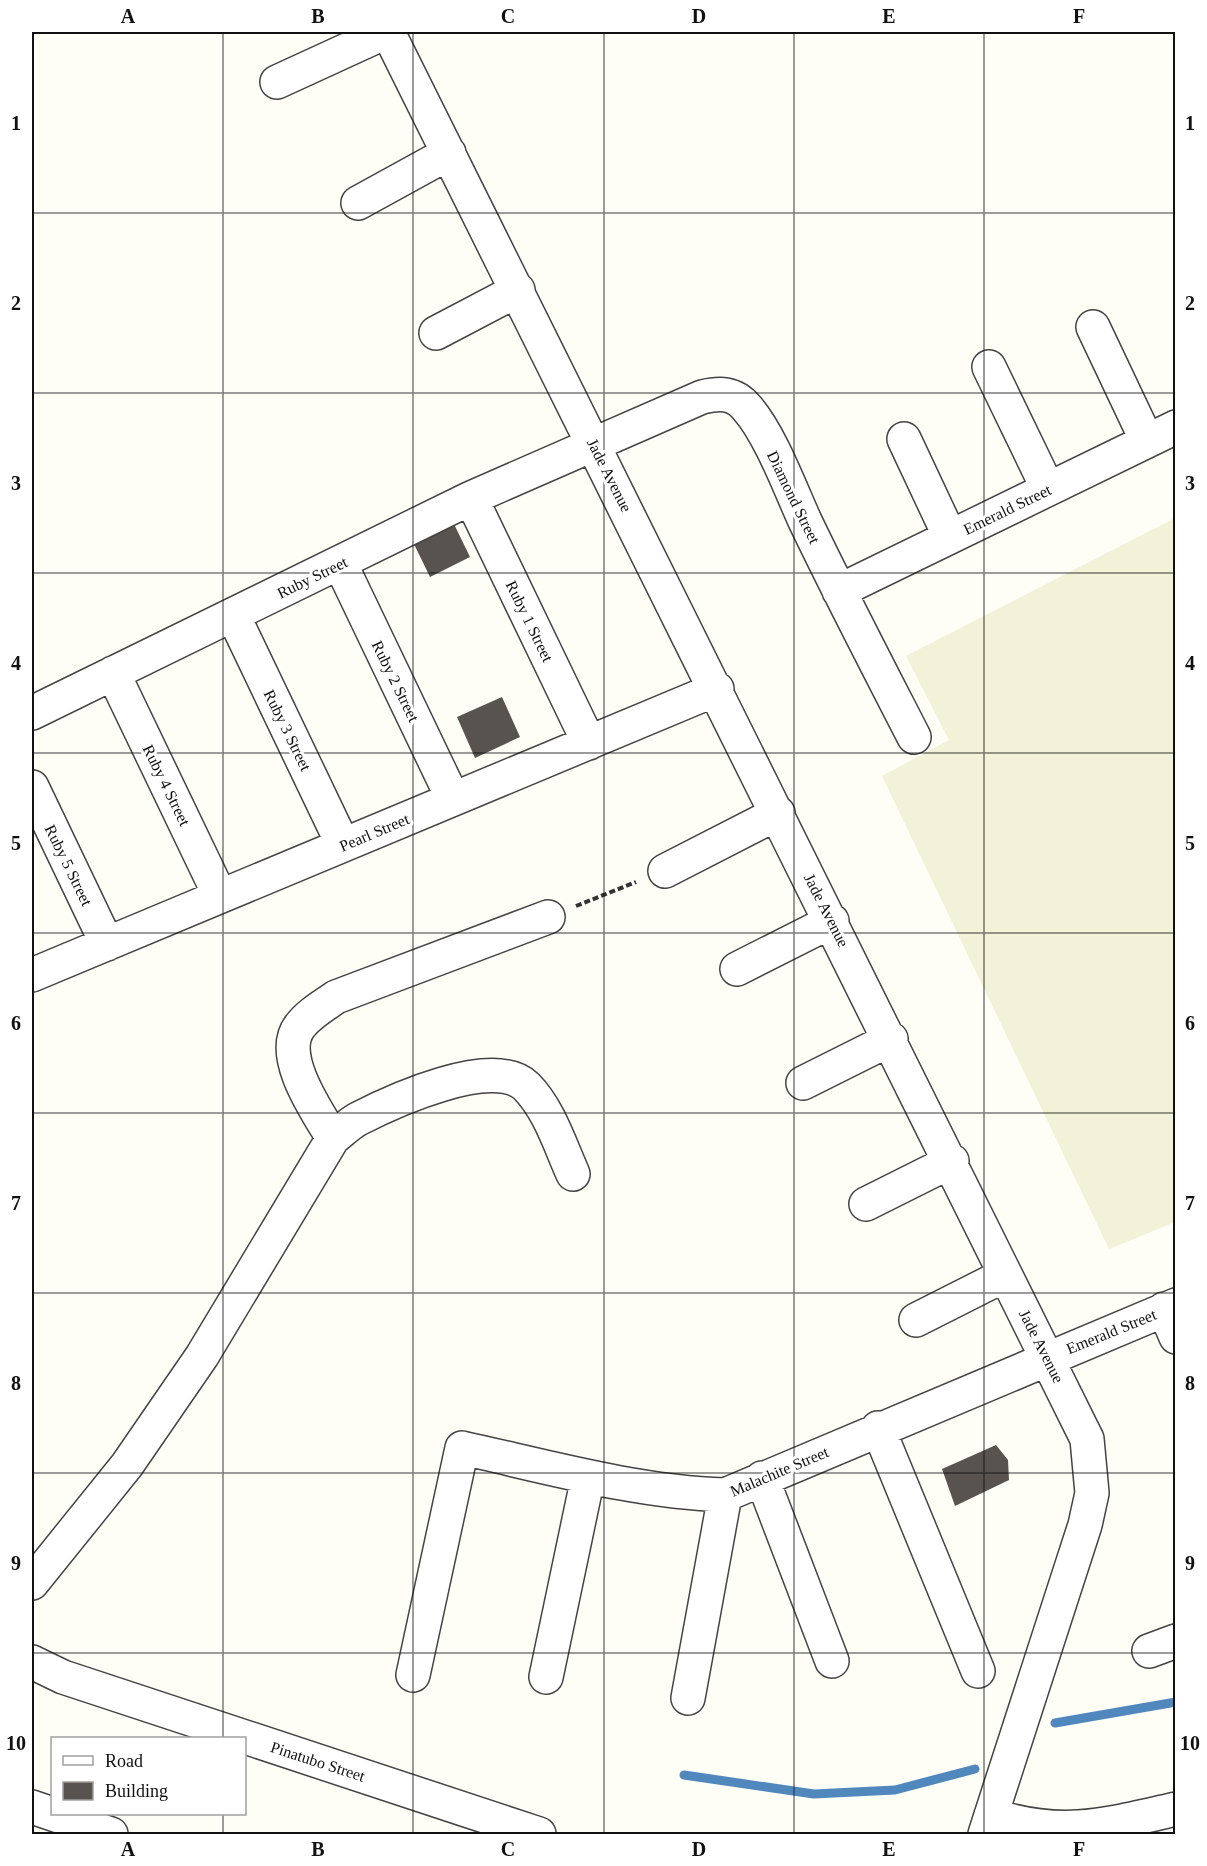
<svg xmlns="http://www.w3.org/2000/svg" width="1207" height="1866" viewBox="0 0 1207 1866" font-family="Georgia,serif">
<rect width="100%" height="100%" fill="#fefdf6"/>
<path fill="#f2f2d8" d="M1175 518V1222L1109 1249 882 776 949 740 906 656Z"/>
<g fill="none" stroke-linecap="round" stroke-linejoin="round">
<path stroke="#5088be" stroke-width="9" d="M1055 1723 1176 1702
M684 1775 814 1794 895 1790 975 1769"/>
</g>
<path fill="#58534f" d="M453 522 470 557 430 577 413 542Z
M502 697 520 737 475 758 457 717Z
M996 1445 1008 1460 1009 1480 955 1506 942 1469Z"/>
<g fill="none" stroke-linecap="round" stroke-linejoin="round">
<defs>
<path id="minor" d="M388 32 1087 1439 1092 1493 1085 1525 985 1834
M277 82 386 32
M358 203 449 153
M1093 327 1147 441
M436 333 518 290
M989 367 1048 489
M904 439 950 537
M471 498 589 743
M340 563 453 799
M839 591 1176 427
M233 615 343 845
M113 673 220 896
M32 713 471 498 702 397C719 393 734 392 747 408 770 434 790 488 805 521 840 594 877 665 914 737
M32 787 107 944
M665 871 778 813
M737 969 832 921
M32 975 717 689
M803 1083 891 1039
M333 1138C318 1113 277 1055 300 1026 309 1014 323 1006 336 997L548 917
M866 1204 952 1161
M1164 1309 1176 1337
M916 1320 1005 1275
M878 1428 978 1671
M762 1478 832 1661
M32 1583 127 1465 202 1356 333 1138C341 1132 349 1124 358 1119 393 1101 493 1055 526 1086 549 1109 560 1145 573 1174
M1149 1651 1176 1641
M32 1662 63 1677 539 1834
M413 1675 462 1448C548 1467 636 1492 725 1495L1176 1305
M546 1677 588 1477
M688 1698 725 1495
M32 1807 111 1834
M991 1815C1062 1838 1106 1825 1176 1809"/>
</defs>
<use href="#minor" stroke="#444" stroke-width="36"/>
<path stroke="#333" stroke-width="4" stroke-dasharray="6 3" stroke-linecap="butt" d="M576 906 636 882"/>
<use href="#minor" stroke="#fff" stroke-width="33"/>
</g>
<path fill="none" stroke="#111" stroke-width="1.5" stroke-opacity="0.55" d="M223 32V1738M413 32V1834M604 32V1834M794 32V1834M984 32V1834M32 213H1176M32 393H1176M32 573H1176M32 753H1176M32 933H1176M32 1113H1176M32 1293H1176M32 1473H1176M32 1653H1176M223 1814V1834"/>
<g text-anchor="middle" stroke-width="6" stroke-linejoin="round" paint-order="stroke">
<g font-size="16" fill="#111" stroke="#fff">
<text transform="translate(610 475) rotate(63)" y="6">Jade Avenue</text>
<text transform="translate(794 497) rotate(64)" y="6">Diamond Street</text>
<text transform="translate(1007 509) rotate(-26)" y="6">Emerald Street</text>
<text transform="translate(312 577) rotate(-26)" y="6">Ruby Street</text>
<text transform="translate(530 621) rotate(64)" y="6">Ruby 1 Street</text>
<text transform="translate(396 681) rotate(64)" y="6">Ruby 2 Street</text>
<text transform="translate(288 730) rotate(64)" y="6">Ruby 3 Street</text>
<text transform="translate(167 785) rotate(64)" y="6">Ruby 4 Street</text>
<text transform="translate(374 832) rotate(-23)" y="6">Pearl Street</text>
<text transform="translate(69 865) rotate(64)" y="6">Ruby 5 Street</text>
<text transform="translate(827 910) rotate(63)" y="6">Jade Avenue</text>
<text transform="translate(1111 1331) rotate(-22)" y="6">Emerald Street</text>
<text transform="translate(1042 1346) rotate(63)" y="6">Jade Avenue</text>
<text transform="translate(779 1471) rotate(-23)" y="6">Malachite Street</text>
<text transform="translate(318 1761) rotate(18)" y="6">Pinatubo Street</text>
</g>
</g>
<rect width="1207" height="1866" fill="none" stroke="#ffffff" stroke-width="66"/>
<rect x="51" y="1737" width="195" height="78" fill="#ffffff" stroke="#a0a0a0" stroke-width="1.5"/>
<rect x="63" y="1756" width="30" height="9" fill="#ffffff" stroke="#a0a0a0" stroke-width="1.5"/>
<text x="105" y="1767" font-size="18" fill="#111111">Road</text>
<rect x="63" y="1782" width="30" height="18" fill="#58534f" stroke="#a0a0a0" stroke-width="1.5"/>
<text x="105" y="1797" font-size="18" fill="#111111">Building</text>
<rect x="33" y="33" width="1141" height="1800" fill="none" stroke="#111" stroke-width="2"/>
<g font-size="20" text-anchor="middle" font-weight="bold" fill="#111">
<text x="128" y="23">A</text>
<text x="318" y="23">B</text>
<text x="508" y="23">C</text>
<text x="699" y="23">D</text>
<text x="889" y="23">E</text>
<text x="1079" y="23">F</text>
<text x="16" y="130">1</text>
<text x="1190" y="130">1</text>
<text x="16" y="310">2</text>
<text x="1190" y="310">2</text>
<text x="16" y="490">3</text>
<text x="1190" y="490">3</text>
<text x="16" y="670">4</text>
<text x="1190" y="670">4</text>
<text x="16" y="850">5</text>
<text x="1190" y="850">5</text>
<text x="16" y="1030">6</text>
<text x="1190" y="1030">6</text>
<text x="16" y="1210">7</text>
<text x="1190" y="1210">7</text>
<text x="16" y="1390">8</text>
<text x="1190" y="1390">8</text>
<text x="16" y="1570">9</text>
<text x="1190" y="1570">9</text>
<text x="16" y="1750">10</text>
<text x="1190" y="1750">10</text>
<text x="128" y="1856">A</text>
<text x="318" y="1856">B</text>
<text x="508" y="1856">C</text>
<text x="699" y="1856">D</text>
<text x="889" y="1856">E</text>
<text x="1079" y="1856">F</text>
</g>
</svg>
